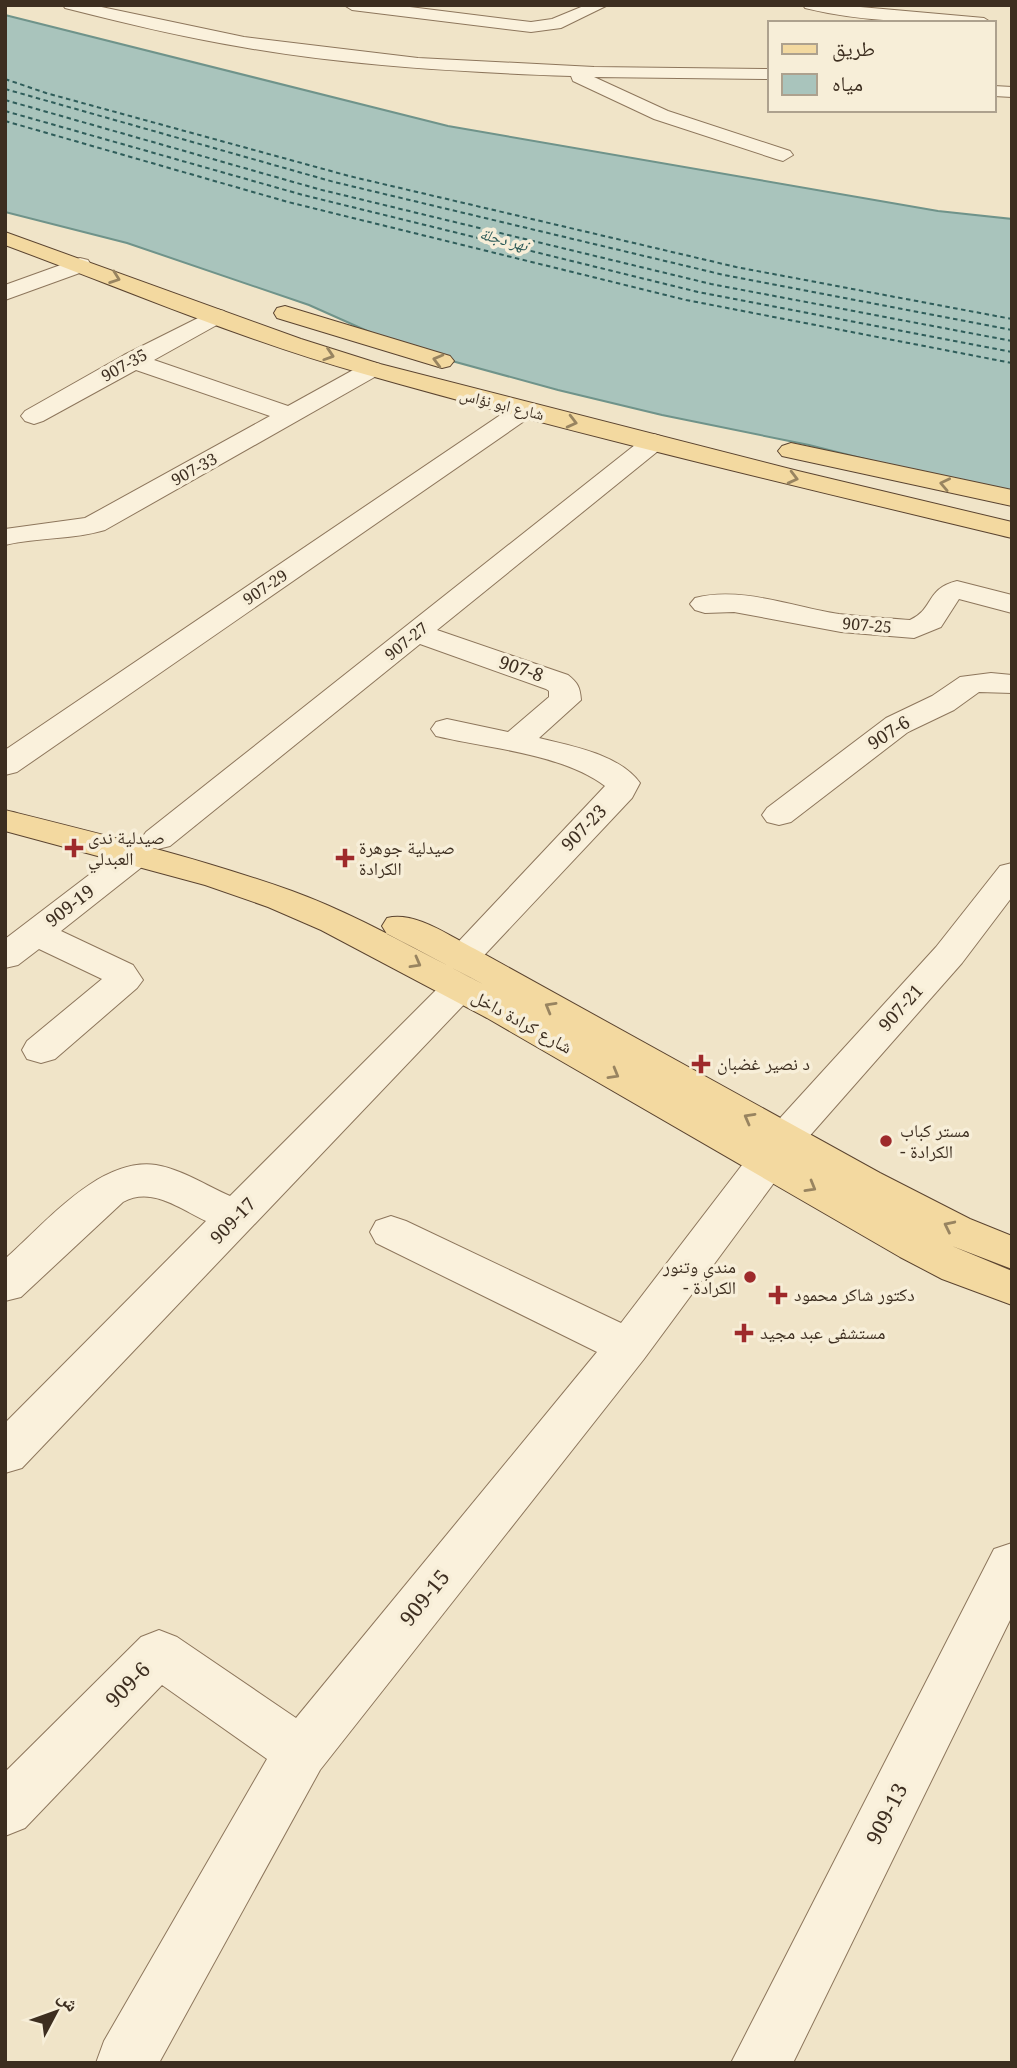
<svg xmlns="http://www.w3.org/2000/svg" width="1017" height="2068" viewBox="0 0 1017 2068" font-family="'Noto Serif','Noto Naskh Arabic',serif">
<rect width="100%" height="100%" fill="#f0e4c8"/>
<path fill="#a9c4bc" stroke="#6f938a" stroke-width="2" d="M5 15 448 126 938 211 1012 219V496L809 445 662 415 558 390 430 355 383 338 309 305 127 243 5 212Z"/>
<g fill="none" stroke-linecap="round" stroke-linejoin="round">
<path stroke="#2f5d5a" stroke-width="2" stroke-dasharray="4.5 3.5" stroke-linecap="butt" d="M5 79 46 93 349 176 736 267 1012 319
M5 89 334 182 724 275 1012 330
M5 100 318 189 711 284 1012 341
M5 111 303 195 698 292 1012 352
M5 121 288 202 686 300 1012 363"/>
<defs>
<path id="minor" d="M63 5H92L244 37 418 58 594 67 770 69V79L594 77 668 111 790 151 793 155 783 161 776 159 654 119 573 81 571 76C461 72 350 66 242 47 182 37 124 23 65 8Z
M344 5H394L531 22 552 19 586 5H608L561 28 531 32 352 10Z
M803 5H838L984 18 992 23C930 23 866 23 805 8Z
M994 86 1012 87V97L994 96Z
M80 258 88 260 91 265 88 270 5 300V285Z
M216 309 224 311 227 316 224 321 154 360 288 406 364 364 372 362 380 364 384 369 380 374 105 530C72 540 38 537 5 545V529L85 518 270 416 136 370 43 421 34 424 25 421 21 416 25 411 124 355Z
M524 403 533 405 536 410 533 415 17 772 5 775V750L515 405Z
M654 434 663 437 667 442 663 447 437 630 568 675C578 683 580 687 581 700L539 738C571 746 619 754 640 783L632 798 475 965 462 969 449 965 444 957 605 786C563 754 487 748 436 736L431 729 436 722 447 719 508 732 549 697V691L546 689 420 644 170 846 158 849 146 846 141 839 146 832 645 437Z
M957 581 1012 595V613L959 599 941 627 914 638 841 632 734 612 705 613 695 610 690 604 695 598C741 586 793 607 839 614 863 617 886 618 910 620 935 608 925 589 957 581Z
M991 673 1012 675V693L979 692 954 710 908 732 791 822 779 825 767 822 762 815 767 808 886 718 932 696 960 677Z
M135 846 147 849 152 856 147 863 61 931 133 965 143 980 137 988 55 1059 41 1063 27 1059 22 1050 27 1041 102 979 39 949 18 965 5 968V939L123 849Z
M1012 863V897L962 963 799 1148 785 1152 771 1148 765 1138 771 1128 936 947 1000 866Z
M460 975 473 979 479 987 473 995 22 1468 5 1473V1423L206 1221C179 1208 151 1186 123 1202L21 1297 5 1301V1259C45 1224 99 1157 156 1165 181 1169 207 1186 230 1196L447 979Z
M767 1147 782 1152 788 1162 782 1172 644 1359 320 1770 159 2063H96L104 2041 267 1759 162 1685 25 1828 5 1836V1772L141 1637 159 1630 177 1637 296 1718 597 1352 376 1243 370 1232 376 1221 391 1216 406 1221 621 1323 752 1152Z
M1012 1543V1616L793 2063H731L994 1549Z"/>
<path id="major" d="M5 232 301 339 380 364 798 471 1012 522V538C796 486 578 435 364 374 242 340 124 289 5 245Z
M285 306 450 356 454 361 450 366 442 368 277 318 274 313 277 308Z
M791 443 1012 490V506L782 456 778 451 782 446Z
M5 810C101 834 199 858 292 891 358 915 420 952 483 984L387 934 382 926 387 918C416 911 449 936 475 949L880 1173 970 1219 1012 1236V1269L952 1246 1012 1271V1305L942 1279 900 1257 487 1018 321 930 268 907 205 885 5 831Z"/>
</defs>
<use href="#minor" stroke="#8d765c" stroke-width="2"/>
<use href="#major" stroke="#5b4430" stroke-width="2"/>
<use href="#minor" fill="#faf1dc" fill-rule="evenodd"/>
<use href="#major" fill="#f3d9a0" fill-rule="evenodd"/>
</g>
<defs><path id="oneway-chevron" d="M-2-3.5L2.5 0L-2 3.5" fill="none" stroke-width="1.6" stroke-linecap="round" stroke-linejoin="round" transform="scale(1.75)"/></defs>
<g stroke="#988460">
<use href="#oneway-chevron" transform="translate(115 278) rotate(20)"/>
<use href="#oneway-chevron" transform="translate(329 355) rotate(18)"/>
<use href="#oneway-chevron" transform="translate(438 360) rotate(-165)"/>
<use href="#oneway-chevron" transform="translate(572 422) rotate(14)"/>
<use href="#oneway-chevron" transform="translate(793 478) rotate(14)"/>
<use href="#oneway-chevron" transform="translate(945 484) rotate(-168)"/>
<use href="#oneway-chevron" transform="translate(416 963) rotate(29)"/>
<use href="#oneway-chevron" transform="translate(550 1007) rotate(-150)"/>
<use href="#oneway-chevron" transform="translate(614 1074) rotate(30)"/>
<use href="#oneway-chevron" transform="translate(749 1118) rotate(-151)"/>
<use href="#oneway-chevron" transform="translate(811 1187) rotate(30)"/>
<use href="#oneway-chevron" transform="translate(949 1226) rotate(-154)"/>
</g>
<g fill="#9e2a2b" stroke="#f7eed8" stroke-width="2.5">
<path d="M70.5 837.5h7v7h7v7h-7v7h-7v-7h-7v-7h7z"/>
<path d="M341.5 847.5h7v7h7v7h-7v7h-7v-7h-7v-7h7z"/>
<path d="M697.5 1053.5h7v7h7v7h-7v7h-7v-7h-7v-7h7z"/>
<circle cx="886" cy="1141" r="7"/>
<circle cx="750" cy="1277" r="7"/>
<path d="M774.5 1284.5h7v7h7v7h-7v7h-7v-7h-7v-7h7z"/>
<path d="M740.5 1322.5h7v7h7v7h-7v7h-7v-7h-7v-7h7z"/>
</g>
<g text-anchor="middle" stroke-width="7" stroke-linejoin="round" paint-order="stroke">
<g font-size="16" font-style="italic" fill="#2f5d5a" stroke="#f7eed8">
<text transform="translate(504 239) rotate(15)" y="6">نهر دجلة</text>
</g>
<g font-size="16" fill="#3d2e20" stroke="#f7eed8">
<text transform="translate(124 365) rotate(-29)" y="6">907-35</text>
<text transform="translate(502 404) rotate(14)" y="6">شارع ابو نؤاس</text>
<text transform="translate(194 469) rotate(-29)" y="6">907-33</text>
<text transform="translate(265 587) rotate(-34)" y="6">907-29</text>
<text transform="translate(867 625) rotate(5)" y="6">907-25</text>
<text transform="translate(406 641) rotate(-39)" y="6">907-27</text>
</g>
<g font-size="18" fill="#3d2e20" stroke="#f7eed8">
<text transform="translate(521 669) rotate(19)" y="6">907-8</text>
<text transform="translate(889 733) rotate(-33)" y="6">907-6</text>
<text transform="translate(584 828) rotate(-46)" y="6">907-23</text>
<text transform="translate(70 906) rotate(-38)" y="6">909-19</text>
<text transform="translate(901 1008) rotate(-48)" y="6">907-21</text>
<text transform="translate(522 1022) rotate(29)" y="6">شارع كرادة داخل</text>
<text transform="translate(233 1221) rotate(-46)" y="6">909-17</text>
</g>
<g font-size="18" fill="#3d2e20" stroke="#f7eed8" text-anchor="start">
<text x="88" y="844">صيدلية ندى<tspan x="88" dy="21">العبدلي</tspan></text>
<text x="359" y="854">صيدلية جوهرة<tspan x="359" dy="21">الكرادة</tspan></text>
<text x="717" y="1070">د نصير غضبان</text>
<text x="900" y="1137">مستر كباب<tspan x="900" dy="21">- الكرادة</tspan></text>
<text x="736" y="1273" text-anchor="end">مندي وتنور<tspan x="736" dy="21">- الكرادة</tspan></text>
<text x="794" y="1301">دكتور شاكر محمود</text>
<text x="760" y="1339">مستشفى عبد مجيد</text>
</g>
<g font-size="21" fill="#3d2e20" stroke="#f7eed8">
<text transform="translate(425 1598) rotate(-51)" y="7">909-15</text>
<text transform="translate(128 1685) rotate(-46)" y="7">909-6</text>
<text transform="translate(887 1814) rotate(-63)" y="7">909-13</text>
</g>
</g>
<rect width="1017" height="2068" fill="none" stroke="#3d2e20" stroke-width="14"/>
<rect x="768" y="21" width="228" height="91" fill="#f7eed8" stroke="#ada18e" stroke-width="2"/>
<rect x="782" y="44" width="35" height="10" fill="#f3d9a0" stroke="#ada18e" stroke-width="2"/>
<text x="832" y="56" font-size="21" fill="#3d2e20">طريق</text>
<rect x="782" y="74" width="35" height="21" fill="#a9c4bc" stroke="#ada18e" stroke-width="2"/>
<text x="832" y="91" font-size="21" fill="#3d2e20">مياه</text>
<g transform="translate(56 2012) rotate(49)" stroke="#f7eed8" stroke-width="5" paint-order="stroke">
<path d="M0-5L12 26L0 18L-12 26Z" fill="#3d2e20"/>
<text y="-10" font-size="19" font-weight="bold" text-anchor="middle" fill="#3d2e20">ش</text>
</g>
</svg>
